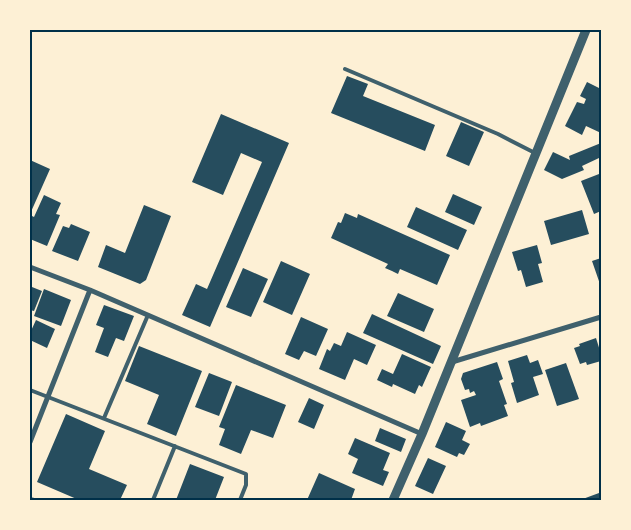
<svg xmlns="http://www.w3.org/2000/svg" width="631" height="530" viewBox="0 0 631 530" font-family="'Source Sans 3',sans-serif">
<rect width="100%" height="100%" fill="#fdf0d5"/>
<path fill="#264d5e" d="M347 76 368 84 363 96 435 125 425 151 331 113Z
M587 82 601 89V108L599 112 601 113V133L586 126 582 135 565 126 577 102 584 104 586 99 580 96Z
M221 114 289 143 210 327 182 315 196 284 207 289 262 162 241 153 223 195 192 182Z
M461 122 484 132 469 166 446 156Z
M601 143V163L599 158 582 166 584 170 562 179 544 170 553 152 570 160 569 156Z
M30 160 50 169 30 214Z
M599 174 601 178V211L594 214 581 181Z
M453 194 482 207 474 225 445 212Z
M44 195 61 203 56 214 60 215 47 246 30 239V221L32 216 34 217Z
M144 205 171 216 146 280 140 284 98 267 106 245 125 253Z
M416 207 467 230 458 250 407 227Z
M582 210 589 234 551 245 544 221Z
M345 213 357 218 358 214 450 255 437 285 400 269 398 274 392 271 385 268 388 264 331 238 338 222 341 223Z
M71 224 90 232 78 261 52 251 63 226 69 228Z
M537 245 542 263 538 264 543 282 526 287 521 270 518 271 512 252Z
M601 258V287L592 261Z
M281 261 310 274 292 315 263 302Z
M243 268 268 279 251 317 226 307Z
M32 287 42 291 34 311 30 310V292Z
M44 289 71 300 61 326 34 316Z
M398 293 434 309 424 332 387 316Z
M104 305 134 316 124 341 116 338 108 357 95 352 104 328 96 325Z
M372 314 441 346 433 364 363 333Z
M301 317 328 329 316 356 304 351 299 360 285 354Z
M36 320 55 329 47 348 30 340V333Z
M347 332 376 345 367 365 354 359 345 380 319 369 327 349 330 351 334 343 341 346Z
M596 338 601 354V361L587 365 586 362 580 364 574 348 580 346 579 344Z
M139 346 202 371 176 436 147 424 159 395 125 381Z
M402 354 431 367 422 387 419 385 415 394 393 384 392 387 377 380 382 369 393 374Z
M527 355 530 363 538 360 543 374 533 377 539 395 517 403 511 383 514 382 508 361Z
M497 362 503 379 499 381 507 404 504 405 508 416 481 426 480 423 470 427 461 400 476 395 474 391 470 393 469 389 465 390 461 379 463 373Z
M566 363 579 399 557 406 545 370Z
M209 373 232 382 219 416 195 407Z
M236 385 286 405 273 438 251 430 241 454 219 445 225 429 219 427Z
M309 398 324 405 314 429 298 422Z
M66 414 105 431 89 469 127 485 120 500H79L37 482Z
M446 422 466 431 462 440 470 444 464 455 459 453 457 457 435 447Z
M380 428 406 439 401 452 375 441Z
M355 438 390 453 383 470 389 472 383 486 352 473 358 459 348 454Z
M428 458 446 466 433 494 415 486Z
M190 464 224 477 215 500H176Z
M319 473 355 489 351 500H307Z
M599 493 601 500H580Z"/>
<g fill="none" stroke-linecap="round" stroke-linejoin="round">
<path stroke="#3f606c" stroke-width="4" d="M345 69 498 134 535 153
M30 390 246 474V485L240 500
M104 418 148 315
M30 499 34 500
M153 500 175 446"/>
<path stroke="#3f606c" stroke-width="5" d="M30 267 90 290 422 434
M452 362 601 317
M30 442 90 290"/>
<path stroke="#3f606c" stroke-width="9" d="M393 500 422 434 586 30"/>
</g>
<rect width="631" height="530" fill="none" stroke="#fdf0d5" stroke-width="62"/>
<rect x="31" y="31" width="569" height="468" fill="none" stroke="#003049" stroke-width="2"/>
</svg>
